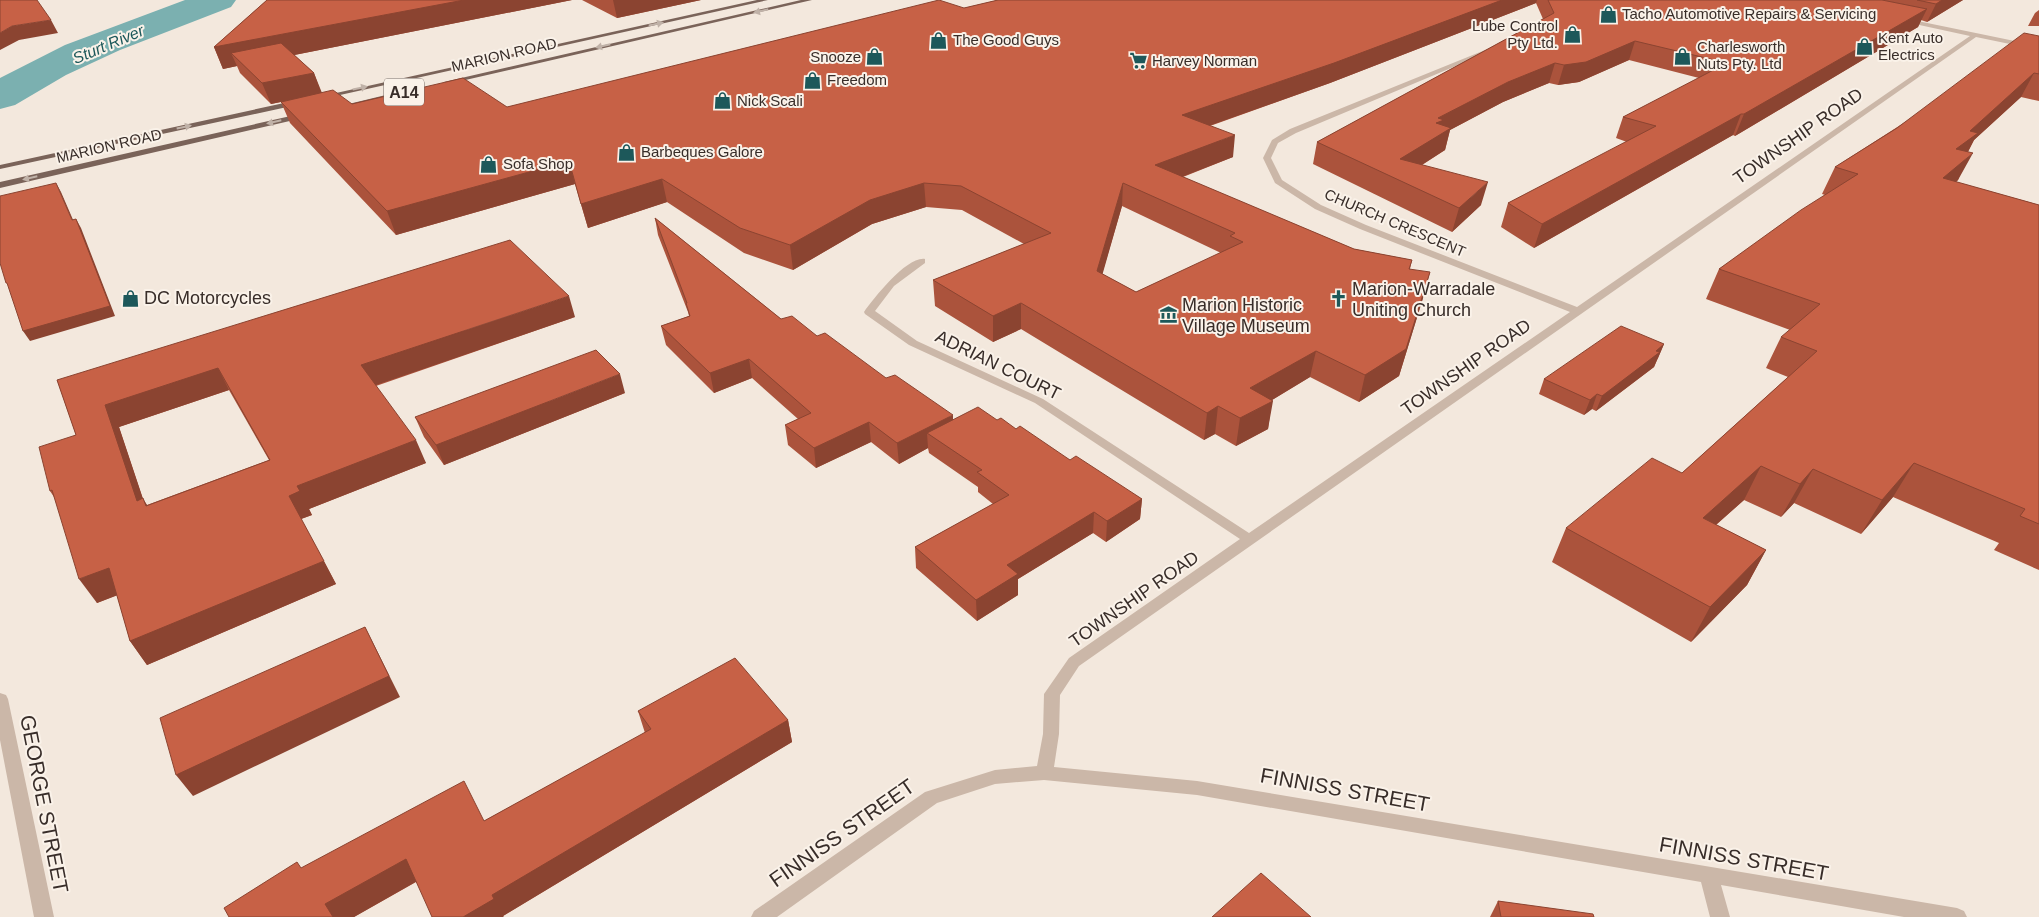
<svg xmlns="http://www.w3.org/2000/svg" width="2039" height="917" viewBox="0 0 2039 917" font-family="Arial,sans-serif">
<rect width="100%" height="100%" fill="#f3e8dd"/>
<g fill="none" stroke-linecap="round" stroke-linejoin="round">
<path fill="#7bb0b0" fill-rule="evenodd" d="M185 0H236L231 7 120 50 66 75 15 105 0 109V78L65 45Z"/>
<path fill="#cbb7a8" fill-rule="evenodd" d="M1903 18 2039 46V50L1976 37 1079 666 1060 695 1059 734 1054 767 1197 781 1957 908 1964 911 1967 917H1904L1721 885 1730 917H1710L1701 882 1197 795 1044 780 995 784 937 803 777 917H751L754 911 925 792 995 770 1037 766 1043 734 1044 694 1069 658 1240 539 1035 403 909 345 865 314 864 312C874 298 907 256 925 259V263L894 286 875 311 917 341 1043 399 1249 533 1570 312 1360 229 1315 209 1275 183 1263 158 1272 140 1290 129 1490 48H1494V50L1296 133 1278 143 1271 158 1282 180 1321 205 1366 225 1577 307 1970 36 1901 21Z
M0 693 6 695 8 699 54 917H34L0 740Z"/>
<path fill="#7a6359" fill-rule="evenodd" d="M757 0H768L322 99 318 97Z
M801 0H812L448 84 444 82Z
M419 87 423 89 422 91 336 110 332 108Z
M298 100H301V104L0 169V165Z
M304 113 308 115 307 117 0 188V182Z"/>
</g>
<path fill="#ab533c" fill-rule="evenodd" d="M267 0H572L294 55 314 73 321 93 352 104 507 107 964 8 998 0H1963L1927 22 1921 20 1918 27 1735 136 1733 135 1534 248 1501 227 1508 203 1627 142 1616 138 1623 117 1699 78 1629 60 1579 82 1558 85 1549 83 1503 102 1450 130 1445 150 1422 165 1481 205 1452 232 1313 164 1317 142 1543 19 1536 3 1330 83 1210 126 1233 157 1183 177 1354 249 1412 260 1410 269 1423 298 1399 376 1359 402 1310 377 1272 400 1268 429 1236 446 1215 434 1204 440 1021 329 993 342 935 306 933 280 1024 244 962 210 926 207 872 224 793 270 744 253 667 202 588 228 575 184 396 235 290 123 281 102 271 104 240 73 237 66 223 69 214 47ZM1122 206 1221 253 1136 292 1102 274Z
M582 0H701L617 18Z
M2039 10V26H2028L2035 13Z
M2039 36V101L2021 97 1974 140 1968 152 1958 180 1956 182 2039 205V570L1994 550 1999 543 1893 497 1861 534 1794 503 1781 517 1744 500 1716 525 1766 550 1747 585 1691 642 1552 562 1566 528 1682 473 1788 377 1766 368 1781 337 1790 330 1706 299 1719 269 1825 195 1822 194 1835 167Z
M655 218 781 319 817 336 953 420H997L1016 429 1070 460 1142 499 1140 519 1106 542 1093 533 1018 579V595L977 621 916 568 915 547 993 504 978 492V487L929 453 928 448 899 464 871 442 816 468 788 445 785 425 798 419 752 378 714 393 666 345 661 326 689 316 688 312 658 235Z
M575 317 376 386 426 463 309 509 312 515 301 519 336 584 147 665 130 641 117 595 97 603 54 497 50 491 76 435 57 380ZM229 390 269 460 147 505 143 499 119 427Z
M1664 344 1658 358 1657 360 1654 367 1596 411 1592 409 1584 415 1539 394 1544 379Z
M625 393 444 465 424 437 415 417Z
M638 711 788 720 792 742 503 916 416 882 354 917H229L302 868 484 821 645 733Z
M1498 901 1594 917H1490Z"/>
<path fill="#8b4431" d="M464 0H572L244 65 231 53 237 66 223 69 214 47Z
M613 0H701L617 18Z
M1502 0H1537L1536 3 1330 83 1180 136 1182 115Z
M1942 0H1963L1927 22 1936 4Z
M1927 9 1918 27 1735 136 1744 114Z
M51 20 58 33 19 40 0 50V33L12 26Z
M1635 41 1629 60 1579 82 1558 85 1564 65Z
M1555 63 1549 83 1503 102 1450 130 1445 150 1398 180 1400 159 1438 118 1508 82Z
M314 73 322 93 271 104 262 83Z
M2034 73 2021 97 1974 140 1964 159 1956 149 1970 131Z
M1741 114 1733 135 1534 248 1542 224Z
M1235 135 1233 157 1153 188 1155 165Z
M1973 153 1958 180 1928 205 1943 178Z
M569 161 575 184 396 235 387 211Z
M662 179 667 202 588 228 581 204Z
M1488 182 1481 205 1452 232 1459 208Z
M56 183 61 192 77 229 72 220Z
M924 183 926 207 872 224 793 270 790 245 870 200Z
M1123 183 1122 206 1096 297 1097 271Z
M76 219 81 228 115 316 30 341 23 331Z
M1430 272 1423 298 1399 376 1359 402 1365 375Z
M569 296 575 317 370 387 361 365Z
M1021 303V329L993 342V316Z
M1664 344 1658 358 1657 360 1654 367 1596 411 1602 396Z
M1316 351 1310 377 1249 414 1273 401 1268 429 1236 446 1240 418 1250 388Z
M749 359 752 378 714 393 710 373Z
M218 368 229 390 119 427 143 499 158 522 137 501 105 405Z
M620 374 625 393 444 465 436 445Z
M1597 394 1592 409 1584 415 1590 400Z
M1218 406 1215 434 1204 440 1207 413Z
M953 415V435L927 433 928 448 899 464 897 443Z
M869 422 871 442 816 468 814 448Z
M416 440 426 463 309 509 312 515 301 519 289 496 297 486Z
M1914 463 1893 497 1861 534 1882 500Z
M1761 466 1744 500 1685 552 1703 518Z
M1813 469 1794 503 1781 517 1800 484Z
M1142 499 1140 519 1106 542 1107 521Z
M1094 512 1093 533 1018 579V595L977 621 976 600 1007 565Z
M1766 550 1747 585 1691 642 1710 607Z
M324 561 336 584 147 665 130 641Z
M109 568 126 592 97 603 79 579Z
M365 627 400 697 193 796 176 775Z
M788 720 792 742 503 916 504 917H463L492 895Z
M406 859 419 880 354 917H333L325 904Z"/>
<path fill="#c76146" stroke="#8b4431" fill-rule="evenodd" d="M0 0H37L51 20 12 26 0 33Z
M267 0H464L214 47Z
M939 0 964 8 998 0H1502L1334 63 1182 115 1235 135 1155 165 1354 249 1412 260 1409 269 1430 272 1406 349 1365 375 1316 351 1250 388 1273 401 1240 418 1218 406 1207 413 1021 303 993 316 933 280 1051 233 961 186 924 183 870 200 790 245 740 228 662 179 581 204 569 161 387 211 281 102 333 90 352 104 463 78 507 107ZM1123 183 1235 233 1230 236 1243 242 1136 292 1097 271Z
M1548 0H1882L1927 9 1744 114H1741L1542 224 1508 203 1656 126 1623 117 1727 63 1635 41 1586 62 1564 65 1555 63 1508 82 1438 118 1444 120 1436 123 1451 128 1400 159 1488 182 1459 208 1317 142 1554 13Z
M1917 0H1942L1936 4Z
M2024 33 2039 36V74L2034 73 1970 131 1978 133 1956 149 1973 153 1943 178 2039 205V524L2020 516 2025 509 1914 463 1882 500 1813 469 1800 484 1761 466 1703 518 1766 550 1710 607 1566 528 1652 458 1682 473 1817 351 1781 337 1820 304 1719 269 1801 210 1858 174 1835 167 1897 128Z
M281 43 314 73 262 83 231 53Z
M56 183 72 220 76 219 110 306 23 331 7 283H6L0 263V196Z
M655 218 781 319 792 316 817 336 825 333 886 378 895 375 953 415 897 443 869 422 814 448 785 425 811 413 749 359 710 373 661 326 690 316 686 303H687Z
M510 240 569 296 361 365 416 440 297 486 300 491 289 496 324 561 130 641 109 568 79 579 52 490 50 491 39 447 76 435 57 380ZM218 368 270 460 146 506 143 498 137 501 105 405Z
M1621 326 1664 344 1656 351 1660 352 1602 396 1597 394 1590 400 1544 379Z
M596 350 620 374 436 445 415 417Z
M978 407 997 420 1001 418 1016 429 1020 426 1070 460 1076 456 1142 499 1107 521 1094 512 1007 565 1018 574 976 600 915 547 1009 495 977 472 982 470 927 433Z
M365 627 389 676 176 775 160 718Z
M735 658 788 720 492 895 494 899 463 917H432L406 859 325 904 333 917H229L224 908 297 862 301 868 464 781 484 821 651 729 638 711Z
M1261 873 1311 917H1212Z
M1498 901 1593 914 1594 917H1501Z"/>
<defs><path id="oneway-solid" d="M-6-.8H1V-3.2L6.5 0L1 3.2V.8H-6Z" transform="scale(1.25)"/></defs>
<g fill="#c0b2a8">
<use href="#oneway-solid" transform="translate(761 11) rotate(167)"/>
<use href="#oneway-solid" transform="translate(656 24) rotate(-12)"/>
<use href="#oneway-solid" transform="translate(603 46) rotate(167)"/>
<use href="#oneway-solid" transform="translate(360 88) rotate(-12)"/>
<use href="#oneway-solid" transform="translate(274 122) rotate(167)"/>
<use href="#oneway-solid" transform="translate(184 127) rotate(-12)"/>
<use href="#oneway-solid" transform="translate(30 178) rotate(167)"/>
</g>
<defs>
<symbol id="shop-bare" viewBox="-9 -9 18 18"><path d="M-5-2.5h2.3a2.7 3.5 0 0 1 5.4 0H5L5.5 6h-11ZM-1.5-2.5h3a1.5 2.3 0 0 0-3 0Z" fill="#1d585a" stroke="#faf2e9" stroke-width="2.5" paint-order="stroke"/></symbol>
<symbol id="supermarket-bare" viewBox="-9 -9 18 18"><path d="M-6-5.5h2.5l.6 2H6L4.5 2H-2.5L-4.4-4H-6ZM-1.5 3.2a1.3 1.3 0 1 0 .1 0ZM3 3.2a1.3 1.3 0 1 0 .1 0Z" fill="#1d585a" stroke="#faf2e9" stroke-width="2.5" paint-order="stroke"/></symbol>
<symbol id="church-bare" viewBox="-9 -9 18 18"><path d="M-1.2-6h2.4v3.5h3.3v2.4h-3.3V6h-2.4V-.1h-3.3v-2.4h3.3Z" fill="#1d585a" stroke="#faf2e9" stroke-width="2.5" paint-order="stroke"/></symbol>
<symbol id="museum-bare" viewBox="-9 -9 18 18"><path d="M0-6L6-3V-2H-6V-3ZM-5-1h2V3h-2ZM-1-1h2V3h-2ZM3-1h2V3H3ZM-6 4H6V6H-6Z" fill="#1d585a" stroke="#faf2e9" stroke-width="2.5" paint-order="stroke"/></symbol>
</defs>
<g fill-rule="evenodd">
<use href="#shop-bare" x="1596" y="2" width="25" height="25"/>
<use href="#shop-bare" x="1560" y="22" width="25" height="25"/>
<use href="#shop-bare" x="926" y="28" width="25" height="25"/>
<use href="#shop-bare" x="1852" y="34" width="25" height="25"/>
<use href="#shop-bare" x="1670" y="44" width="25" height="25"/>
<use href="#shop-bare" x="862" y="44" width="25" height="25"/>
<use href="#supermarket-bare" x="1126" y="48" width="25" height="25"/>
<use href="#shop-bare" x="800" y="68" width="25" height="25"/>
<use href="#shop-bare" x="710" y="88" width="25" height="25"/>
<use href="#shop-bare" x="614" y="140" width="25" height="25"/>
<use href="#shop-bare" x="476" y="152" width="25" height="25"/>
<use href="#shop-bare" x="118" y="286" width="25" height="25"/>
<use href="#church-bare" x="1326" y="286" width="25" height="25"/>
<use href="#museum-bare" x="1156" y="302" width="25" height="25"/>
</g>
<g text-anchor="middle" stroke-width="4" stroke-linejoin="round" paint-order="stroke">
<g font-size="15" fill="#382d29" stroke="#faf2e9" text-anchor="start">
<text x="1622" y="19">Tacho Automotive Repairs &amp; Servicing</text>
<text x="1558" y="31" text-anchor="end">Lube Control<tspan x="1558" dy="17">Pty Ltd.</tspan></text>
<text x="1878" y="43">Kent Auto<tspan x="1878" dy="17">Electrics</tspan></text>
<text x="953" y="45">The Good Guys</text>
<text x="1697" y="52">Charlesworth<tspan x="1697" dy="17">Nuts Pty. Ltd</tspan></text>
<text x="861" y="62" text-anchor="end">Snooze</text>
<text x="1152" y="66">Harvey Norman</text>
<text x="827" y="85">Freedom</text>
<text x="737" y="106">Nick Scali</text>
<text x="641" y="157">Barbeques Galore</text>
<text x="503" y="169">Sofa Shop</text>
</g>
<g font-size="15" fill="#382d29" stroke="#faf2e9">
<text transform="translate(504 55) rotate(-13)" y="5">MARION ROAD</text>
<text transform="translate(109 146) rotate(-13)" y="5">MARION ROAD</text>
<text transform="translate(1395 223) rotate(23)" y="5">CHURCH CRESCENT</text>
</g>
<g font-size="16" font-style="italic" fill="#1d585a" stroke="#faf2e9">
<text transform="translate(108 44) rotate(-23)" y="6">Sturt River</text>
</g>
<rect fill="#faf2e9" stroke="#726863" stroke-width="1" x="384" y="78.5" width="40" height="27" rx="4"/>
<g font-size="16" font-weight="bold" fill="#382d29">
<text x="404" y="98">A14</text>
</g>
<g font-size="18" fill="#382d29" stroke="#faf2e9">
<text transform="translate(1798 136) rotate(-35)" y="6">TOWNSHIP ROAD</text>
<text transform="translate(998 365) rotate(26)" y="6">ADRIAN COURT</text>
<text transform="translate(1466 367) rotate(-35)" y="6">TOWNSHIP ROAD</text>
<text transform="translate(1134 599) rotate(-35)" y="6">TOWNSHIP ROAD</text>
</g>
<g font-size="18" fill="#382d29" stroke="#faf2e9" text-anchor="start">
<text x="1352" y="295">Marion-Warradale<tspan x="1352" dy="21">Uniting Church</tspan></text>
<text x="144" y="304">DC Motorcycles</text>
<text x="1182" y="311">Marion Historic<tspan x="1182" dy="21">Village Museum</tspan></text>
</g>
<g font-size="21" fill="#382d29" stroke="#faf2e9">
<text transform="translate(1345 790) rotate(10)" y="7">FINNISS STREET</text>
<text transform="translate(44 804) rotate(79)" y="7">GEORGE STREET</text>
<text transform="translate(842 833) rotate(-35)" y="7">FINNISS STREET</text>
<text transform="translate(1744 859) rotate(10)" y="7">FINNISS STREET</text>
</g>
</g>
</svg>
